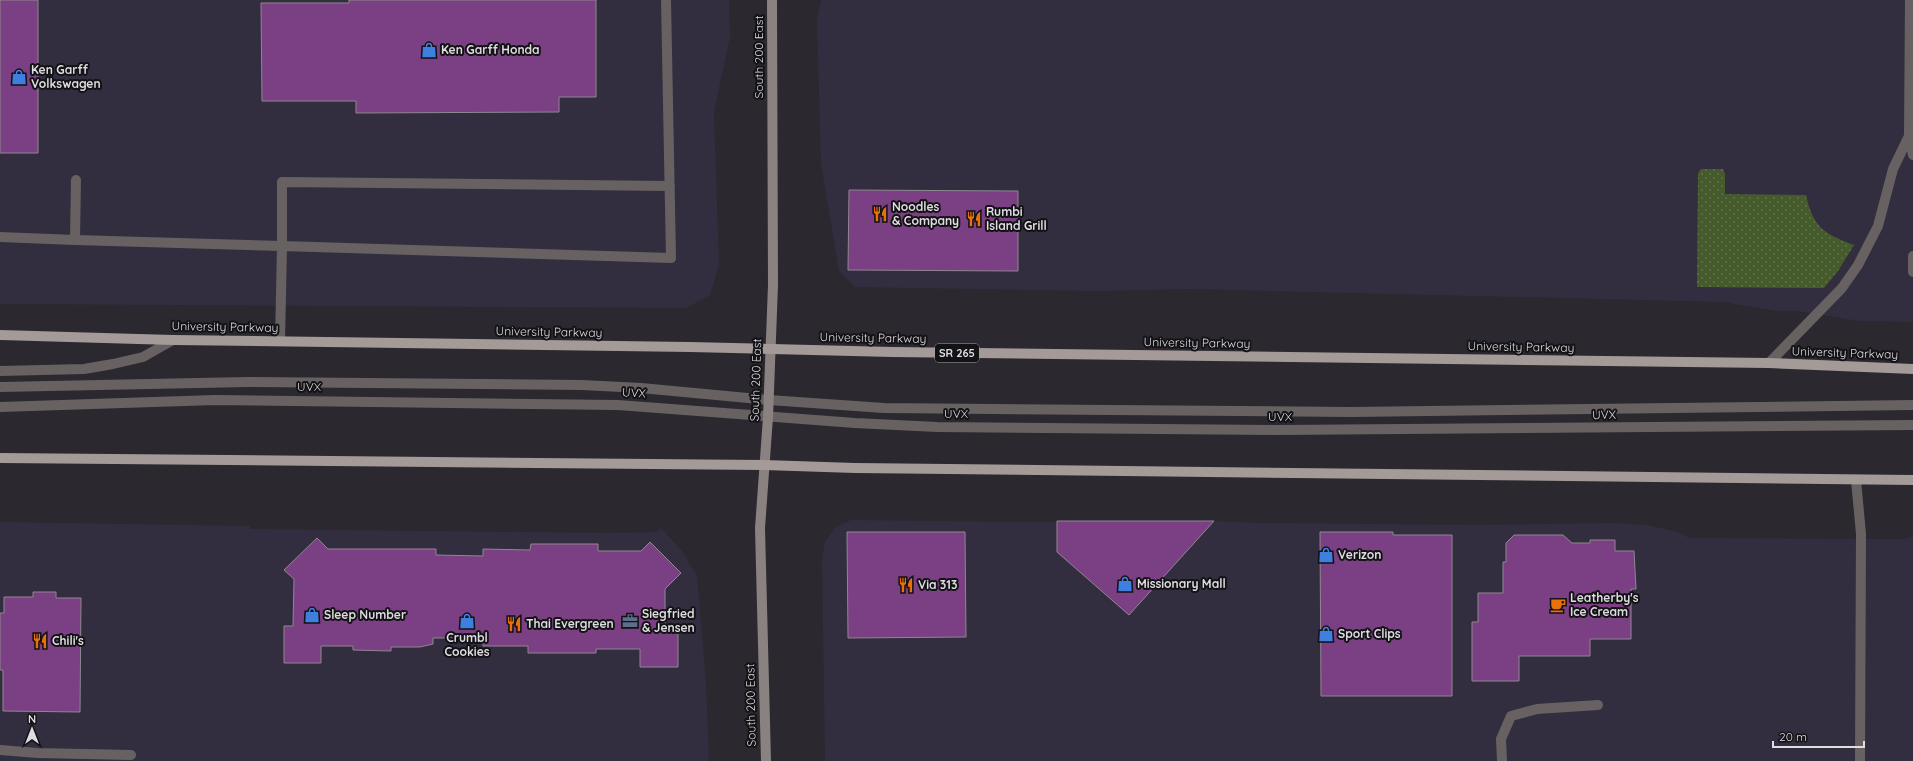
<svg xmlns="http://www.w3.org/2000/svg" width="1913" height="761" viewBox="0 0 1913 761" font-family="Quicksand,sans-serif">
<defs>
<pattern id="grass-dots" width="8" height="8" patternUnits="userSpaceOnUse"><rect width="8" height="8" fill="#455b2c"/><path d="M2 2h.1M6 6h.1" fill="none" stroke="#5f724a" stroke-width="1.8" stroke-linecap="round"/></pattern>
</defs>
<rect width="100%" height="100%" fill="#2b282f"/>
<path fill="#322e3f" d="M0 0H729L730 37 714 112 719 265 710 295 686 308 0 304Z
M821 0H1913V322L1859 321 1798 311H1776L1723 302 1193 289 1098 291 855 287 839 271 821 164 817 19Z
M851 520 1019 522 1214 521 1262 523 1475 525 1615 523 1647 525 1678 532 1689 538 1904 539 1913 536V761H825L822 557 825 541 836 527Z
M0 522 250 526V529L610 533 656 532 661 528 682 551 697 576 706 682 709 761H0Z"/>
<path fill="url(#grass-dots)" d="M1701 169H1723L1725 174V194L1806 195C1813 227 1824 234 1854 245L1838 271 1824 288 1697 287 1698 173Z"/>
<path fill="#7b3f83" stroke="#8f8890" d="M0 0H38V153H0Z
M349 0H596V97H559V112L356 113V101H262L261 3H349Z
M849 190 1018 191V271L848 270Z
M1057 521H1214L1129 615 1057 552Z
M847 532H965L966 637 848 638Z
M1320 532H1393V535H1452V696H1321Z
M1514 535H1563L1572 543H1590V540H1615V551H1634L1636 589H1631V639H1590V656H1519V681H1472V622H1478V593H1503V562H1506V543Z
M317 538 328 549H436V555L483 556V549L530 550 531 544H598V551H641L650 542 681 573 665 589V629H678V667H640V649H596V653H528V646H483V638H433V644L420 647H391V651L353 650V646H321V663H284V626H293L294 579 284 570Z
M33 592H56V598H81L80 712 3 711V670H0V613H4V597H33Z"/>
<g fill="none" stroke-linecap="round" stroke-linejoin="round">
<path stroke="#676261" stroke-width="10" d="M1909 136 1910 0
M0 237 75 240 76 180
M75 240 282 246V182L670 186
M1913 256V272
M280 341 282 246 671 258 666 0
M1769 363 1842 288 1858 265 1878 226 1893 169 1909 136 1913 155
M0 371 84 369 113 364 143 357 173 340
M0 387 248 382 582 385 641 388 769 400 884 408 1351 412 1913 405
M0 407 215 400 618 405 855 423 937 427 1280 430 1913 425
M1856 480 1861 534 1860 761
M0 750 38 753 131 755
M1502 761 1501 739 1511 716 1537 709 1598 705"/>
<path stroke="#898280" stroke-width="10" d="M766 761 760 528 768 417 773 285 772 0"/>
<path stroke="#a49a98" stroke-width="10" d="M0 335 173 340 690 347 892 352 1769 363 1913 369
M0 458 764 465 855 468 1913 480"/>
</g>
<defs>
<symbol id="shop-bare" viewBox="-9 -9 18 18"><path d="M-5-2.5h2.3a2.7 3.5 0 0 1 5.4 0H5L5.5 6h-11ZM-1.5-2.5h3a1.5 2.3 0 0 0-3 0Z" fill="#3f7fe0" stroke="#131215" stroke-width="2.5" paint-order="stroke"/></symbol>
<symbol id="restaurant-bare" viewBox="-9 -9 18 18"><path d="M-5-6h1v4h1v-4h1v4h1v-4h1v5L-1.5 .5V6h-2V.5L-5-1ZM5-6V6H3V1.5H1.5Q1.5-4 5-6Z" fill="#e8710a" stroke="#131215" stroke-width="2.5" paint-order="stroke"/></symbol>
<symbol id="cafe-bare" viewBox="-9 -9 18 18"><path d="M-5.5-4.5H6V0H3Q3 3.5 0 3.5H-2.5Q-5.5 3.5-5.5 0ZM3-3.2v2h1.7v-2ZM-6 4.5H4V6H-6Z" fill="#e8710a" stroke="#131215" stroke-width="2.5" paint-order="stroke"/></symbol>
<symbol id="office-bare" viewBox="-9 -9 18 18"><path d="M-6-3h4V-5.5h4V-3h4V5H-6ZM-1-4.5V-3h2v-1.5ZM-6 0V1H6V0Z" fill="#5c6f8a" stroke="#131215" stroke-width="2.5" paint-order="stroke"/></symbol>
</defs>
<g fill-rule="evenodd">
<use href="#shop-bare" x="418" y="39" width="22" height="22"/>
<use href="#shop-bare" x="8" y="66" width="22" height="22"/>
<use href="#restaurant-bare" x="869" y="203" width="22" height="22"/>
<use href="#restaurant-bare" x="963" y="208" width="22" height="22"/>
<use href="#shop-bare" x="1315" y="544" width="22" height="22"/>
<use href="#shop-bare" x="1114" y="573" width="22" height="22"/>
<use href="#restaurant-bare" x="895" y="574" width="22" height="22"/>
<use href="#cafe-bare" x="1547" y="594" width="22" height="22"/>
<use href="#shop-bare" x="301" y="604" width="22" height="22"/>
<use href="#shop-bare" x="456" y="610" width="22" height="22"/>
<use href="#office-bare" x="619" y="610" width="22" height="22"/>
<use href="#restaurant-bare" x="503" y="613" width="22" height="22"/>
<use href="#shop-bare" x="1315" y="623" width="22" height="22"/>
<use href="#restaurant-bare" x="29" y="630" width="22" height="22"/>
</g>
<g text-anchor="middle" stroke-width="4" stroke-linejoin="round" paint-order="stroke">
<rect fill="#131215" stroke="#a2a0a4" stroke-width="1" x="935" y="344" width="44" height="18" rx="3"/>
<g font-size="11" font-weight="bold" fill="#dfdde2">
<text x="957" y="357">SR 265</text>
</g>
<g font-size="12" font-weight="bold" fill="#dfdde2" stroke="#131215" text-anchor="start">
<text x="441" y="54">Ken Garff Honda</text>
<text x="31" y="74">Ken Garff<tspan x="31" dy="14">Volkswagen</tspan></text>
<text x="892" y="211">Noodles<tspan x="892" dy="14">&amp; Company</tspan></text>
<text x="986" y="216">Rumbi<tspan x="986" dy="14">Island Grill</tspan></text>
<text x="1338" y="559">Verizon</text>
<text x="1137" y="588">Missionary Mall</text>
<text x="918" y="589">Via 313</text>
<text x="1570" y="602">Leatherby's<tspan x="1570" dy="14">Ice Cream</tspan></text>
<text x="642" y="618">Siegfried<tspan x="642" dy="14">&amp; Jensen</tspan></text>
<text x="324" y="619">Sleep Number</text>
<text x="526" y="628">Thai Evergreen</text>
<text x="1338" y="638">Sport Clips</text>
<text x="467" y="642" text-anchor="middle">Crumbl<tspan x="467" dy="14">Cookies</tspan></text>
<text x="52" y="645">Chili's</text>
</g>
<g font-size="12" fill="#dfdde2" stroke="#131215">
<text transform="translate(759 57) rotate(-90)" y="4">South 200 East</text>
<text transform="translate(225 327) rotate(1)" y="4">University Parkway</text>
<text transform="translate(549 332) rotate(1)" y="4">University Parkway</text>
<text transform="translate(873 338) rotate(1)" y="4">University Parkway</text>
<text transform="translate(1197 343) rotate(1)" y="4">University Parkway</text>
<text transform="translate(1521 347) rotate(1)" y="4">University Parkway</text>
<text transform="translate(1845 353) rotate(2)" y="4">University Parkway</text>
<text transform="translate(756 380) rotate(-88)" y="4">South 200 East</text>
<text x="309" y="391">UVX</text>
<text transform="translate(634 393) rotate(4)" y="4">UVX</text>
<text x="956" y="418">UVX</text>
<text transform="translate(1604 415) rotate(-1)" y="4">UVX</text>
<text x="1280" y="421">UVX</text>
<text transform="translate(751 705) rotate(-91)" y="4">South 200 East</text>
</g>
</g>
<g transform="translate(32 729)" stroke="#131215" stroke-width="3" paint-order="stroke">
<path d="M0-3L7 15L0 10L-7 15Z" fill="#dfdde2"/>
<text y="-6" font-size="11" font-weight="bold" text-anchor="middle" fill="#dfdde2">N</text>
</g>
<path d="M1773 741v6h91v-6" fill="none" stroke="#dfdde2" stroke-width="2"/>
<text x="1779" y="741" font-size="12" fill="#dfdde2" stroke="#131215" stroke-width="3" paint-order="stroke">20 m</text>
</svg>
